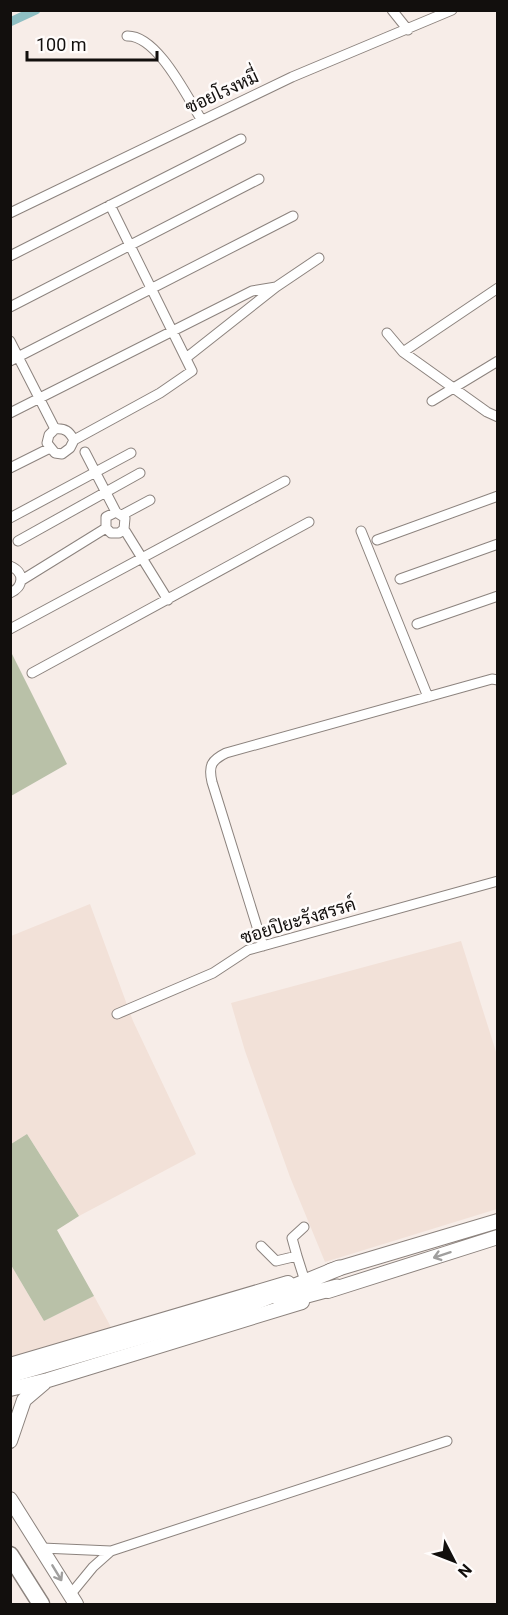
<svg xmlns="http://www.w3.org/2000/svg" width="508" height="1615" viewBox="0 0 508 1615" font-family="Roboto,Sarabun,sans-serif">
<rect width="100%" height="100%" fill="#f7ede8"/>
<path fill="#f2e1d8" d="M90 904 133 1021 196 1154 79 1216 27 1134 11 1144V936Z
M461 941 497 1055V1209L325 1262 290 1177 245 1051 231 1003Z
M11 1265 44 1321 94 1296 112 1329 11 1361Z"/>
<path fill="#b9c1a8" d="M11 652 67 764 11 796H10Z
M27 1134 79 1216 57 1230 94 1296 44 1321 11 1265V1144Z"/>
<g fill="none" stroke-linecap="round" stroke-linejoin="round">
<path stroke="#8ebfc3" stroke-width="9" d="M10 22 36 10"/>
<defs>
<path id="minor" d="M392 10 408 30
M127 36C157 35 186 95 201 119
M10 213 292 77 452 10
M10 256 241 139
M10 307 259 179
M387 333 403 352 487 412 498 417
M10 341 55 429
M403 352 498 288
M186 358 276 287 319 258
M10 361 293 216
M432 401 498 361
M10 413 252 291 276 287
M74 440C69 431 65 428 55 429L49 435 47 443 55 453 62 454 70 448 74 440 160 393 192 371 110 205
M85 452 116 512
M10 468 50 448
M122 515 150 500
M10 518 131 453
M124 529 119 533H111L106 528V517L116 512 125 518 124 529 168 600
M361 531 428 697
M377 540 498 496
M18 541 140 473
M10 566C25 572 24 587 10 593
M400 579 498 544
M22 580 106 528
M417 624 498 596
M10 629 285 481
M32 673 309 522
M263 946 212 782C208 765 212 760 226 753L492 679 498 680
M117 1014 213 973 248 950 498 881
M261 1246 276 1261 297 1256 304 1278
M297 1256 292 1238 304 1227
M42 1548 111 1551 447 1441
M70 1595 93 1567 111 1551"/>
<path id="secondary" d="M330 1271 498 1221
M328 1291 498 1237
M10 1365 288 1283
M10 1389 48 1380 302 1302
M10 1441 24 1400 44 1383
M10 1499 76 1604"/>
<path id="primary" d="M281 1302 337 1287
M10 1375 246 1306 339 1268"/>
<path id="trunk" d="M10 1555 41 1604"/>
</defs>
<use href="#minor" stroke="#8c837e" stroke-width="11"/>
<use href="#secondary" stroke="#8c837e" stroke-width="16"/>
<use href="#primary" stroke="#8c837e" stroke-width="17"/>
<use href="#trunk" stroke="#8c837e" stroke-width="19"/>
<use href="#minor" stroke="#fff" stroke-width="9"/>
<use href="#secondary" stroke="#fff" stroke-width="14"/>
<use href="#primary" stroke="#fff" stroke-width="15"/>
<use href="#trunk" stroke="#fff" stroke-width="16"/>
</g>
<defs><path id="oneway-shaft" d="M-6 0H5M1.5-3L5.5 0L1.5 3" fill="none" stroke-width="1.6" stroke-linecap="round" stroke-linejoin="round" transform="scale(1.5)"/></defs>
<g stroke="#a09f9e">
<use href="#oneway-shaft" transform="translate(442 1255) rotate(162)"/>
<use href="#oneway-shaft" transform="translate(57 1573) rotate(59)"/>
</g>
<g text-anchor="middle" stroke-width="5" stroke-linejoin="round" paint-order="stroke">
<g font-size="18" fill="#120f0d" stroke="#fffcfb">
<text transform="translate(222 92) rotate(-25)" y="6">ซอยโรงหมี่</text>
<text transform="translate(298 921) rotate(-17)" y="6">ซอยปิยะรังสรรค์</text>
</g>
</g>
<rect width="508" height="1615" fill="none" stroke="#120f0d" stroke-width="24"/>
<g transform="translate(454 1561) rotate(132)" stroke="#fffcfb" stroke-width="4.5" paint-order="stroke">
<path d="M0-4.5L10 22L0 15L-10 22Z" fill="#120f0d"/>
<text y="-9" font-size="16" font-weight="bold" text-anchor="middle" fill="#120f0d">N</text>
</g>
<path d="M27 51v9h130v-9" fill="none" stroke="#120f0d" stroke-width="3"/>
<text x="36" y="51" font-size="18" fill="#120f0d" stroke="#fffcfb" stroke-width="4.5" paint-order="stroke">100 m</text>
</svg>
